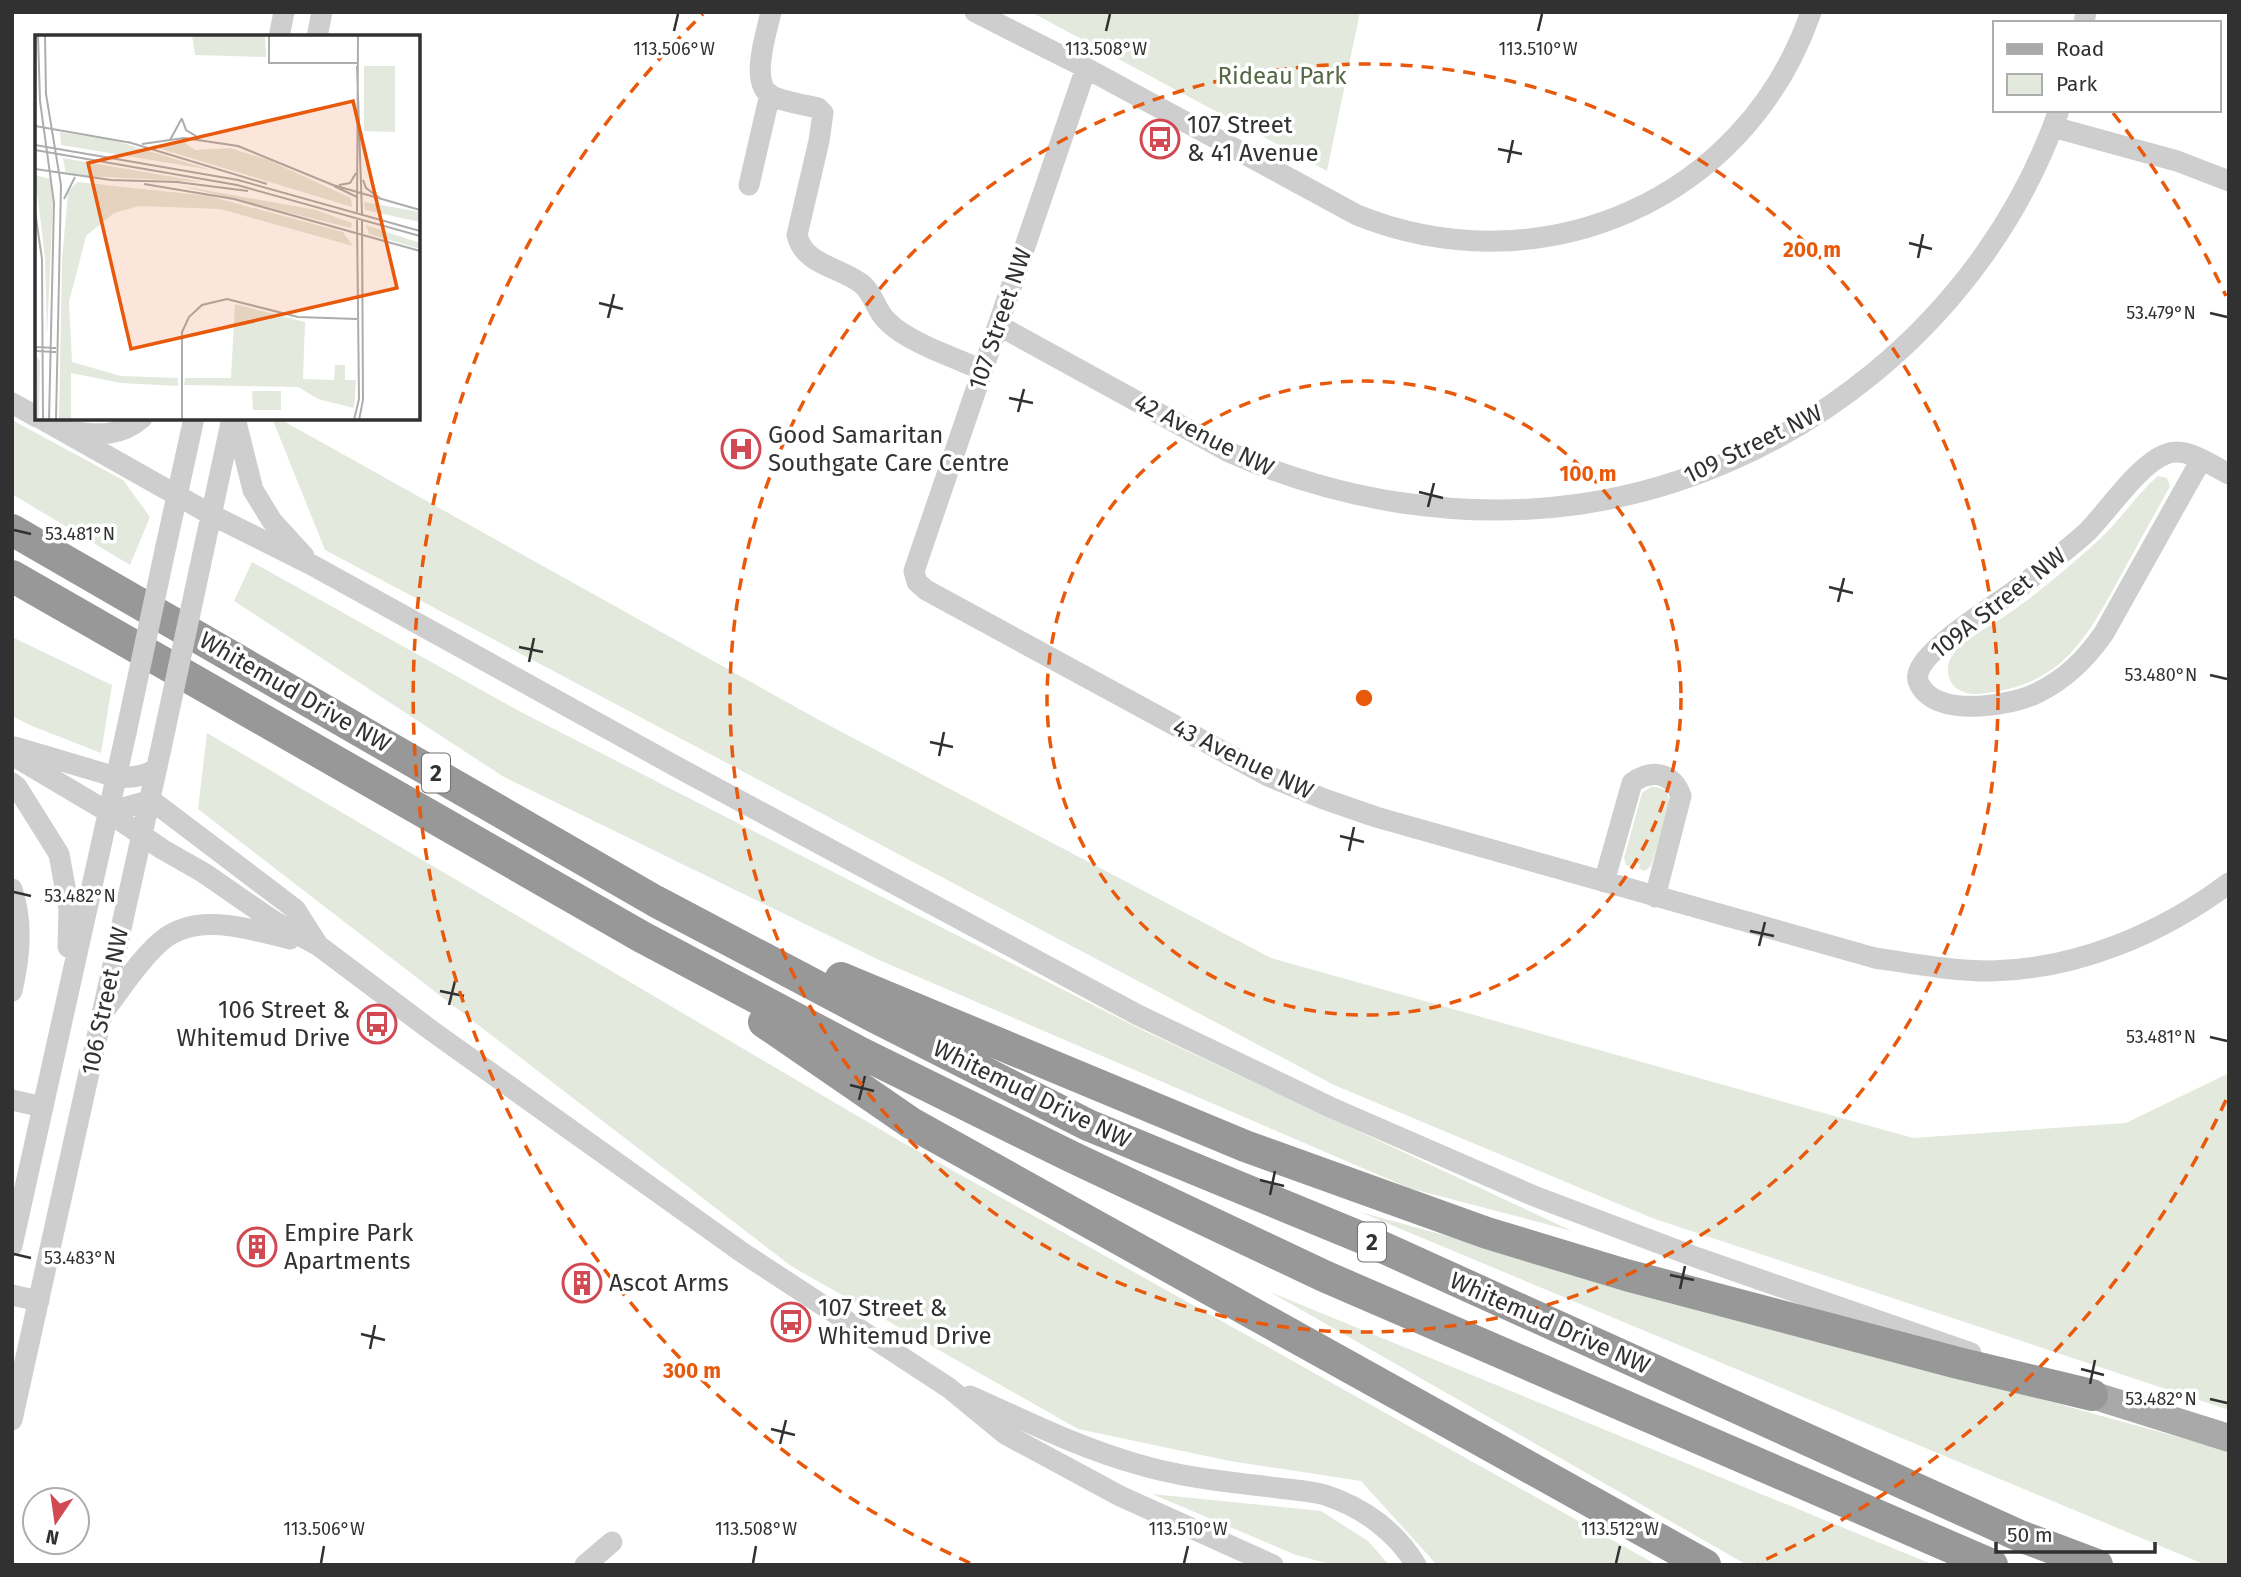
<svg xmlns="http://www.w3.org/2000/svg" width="2241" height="1577" viewBox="0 0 2241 1577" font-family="'Fira Sans',sans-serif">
<rect width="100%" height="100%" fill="#fff"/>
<path fill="#e4e9de" d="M1031 12H1360L1327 171Z
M272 418H278L819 720 1271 958 1913 1138 2126 1123 2229 1073V1410L1652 1218 1334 1085 325 550Z
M12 420 123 480 150 517 130 565 12 494Z
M2158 476 2167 478 2170 486 2168 490C2151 520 2135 550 2119 579 2083 644 2060 686 1979 694 1965 695 1950 689 1948 673 1944 647 1987 629 2005 616 2040 592 2073 564 2104 535 2123 516 2138 493 2158 476Z
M252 562 519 711 1140 1029 1572 1231 1409 1188 879 960 504 777 234 601Z
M12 637 112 685 101 753 32 726 12 716Z
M207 733 900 1141 1657 1565H1437L1361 1481 1230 1461 1078 1429 791 1266 198 809Z
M1651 787C1660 787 1667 789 1669 799 1671 809 1655 853 1651 866L1645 871 1639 869 1640 864 1632 862 1631 867 1626 865 1624 858 1642 793Z
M1360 1212 2229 1451V1565H2206Z
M1270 1292 1934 1565H1747Z
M1152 1494 1321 1511 1368 1541 1389 1565H1333L1296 1555Z"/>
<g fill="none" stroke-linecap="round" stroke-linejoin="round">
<path stroke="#cecece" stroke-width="21" d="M771 12C767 31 750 80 769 94 779 101 806 105 818 108L823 113 819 141 797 235C804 266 842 267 863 285 874 295 876 311 887 321 907 342 955 358 983 370
M975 12 1086 68 1357 215C1541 289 1746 201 1811 12
M2084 23 2086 12
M279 37 284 12
M317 37 322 12
M1086 68 914 571 917 582 926 590 1268 776 1324 799 1376 817 1875 958C1914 964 1952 971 1992 971 2077 969 2161 934 2229 883
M2053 127 2177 161 2229 181
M749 185 770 94
M998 325 1229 452C1337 501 1463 521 1581 504 1797 472 1987 317 2059 110
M12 403 37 417
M40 418 210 514 312 565 677 767 1138 1015 1330 1107 1534 1196 1698 1258 1971 1353
M235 418 253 490 272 521 304 556
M72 431C99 436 121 436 142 418
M2201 460 2104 633C2086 659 2066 679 2037 693 2011 706 1949 715 1926 693 1921 688 1916 682 1918 674 1923 648 1998 604 2021 586 2043 568 2066 551 2087 532 2108 511 2139 464 2166 454 2187 446 2210 465 2229 474
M166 546 194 418
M200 567 232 418
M15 747 116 777C131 778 145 777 157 768
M12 755 108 812 162 849 204 873 272 920 319 946 432 1031 743 1253 949 1388 1005 1434 1120 1496 1273 1565
M12 783 17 787 59 854 69 909 68 947
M151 800 295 909 318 945
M108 812 151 800
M1604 882 1632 783C1652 768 1673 773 1681 796L1655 897
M12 889C23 922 20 956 12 991
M107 1007C124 985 139 961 159 943 194 910 249 929 290 939
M12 1100 43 1107
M12 1246 126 733
M12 1295 39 1301
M970 1396C1025 1420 1079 1448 1137 1464 1183 1478 1231 1482 1278 1488 1293 1490 1311 1491 1325 1495 1362 1507 1396 1531 1416 1565
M12 1420 160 753
M585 1565 612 1542"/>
<path stroke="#a9a9a9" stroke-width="28" d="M2092 1395 2229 1438"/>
<path stroke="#989898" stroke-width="32" d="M12 530 655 901 873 1016 1088 1125 1360 1237 2020 1536 2097 1565
M12 576 642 937 857 1051 1070 1156 1324 1276 1992 1565
M841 978 1245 1146 1487 1233 1626 1275 1958 1363 2092 1395
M764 1022 911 1123 1705 1565"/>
<path stroke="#cecece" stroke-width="21" d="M126 733 166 546
M160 753 200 567"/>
</g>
<path fill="none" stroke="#313131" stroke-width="2.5" d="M674 31 678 14M1106 31 1110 14M1538 31 1542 14M1498 149 1522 154M1508 163 1513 140M1909 243 1932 249M1918 258 1923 234M599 303 623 309M2210 313 2227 317M608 318 614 294M1009 398 1033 403M1018 412 1024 389M1419 492 1443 498M1428 507 1434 483M14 530 31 534M1829 587 1853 593M1838 602 1844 578M519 647 543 652M529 662 534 638M2210 675 2227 679M930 742 953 747M939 756 944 732M1340 836 1364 842M1349 851 1354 827M14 892 31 896M1750 931 1774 936M1759 946 1765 922M440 991 464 996M449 1005 455 981M2210 1037 2227 1041M850 1085 874 1091M859 1100 865 1076M1260 1180 1284 1186M1270 1195 1275 1171M14 1254 31 1258M1670 1275 1694 1280M1680 1289 1685 1266M361 1334 385 1340M370 1349 375 1325M2081 1369 2104 1375M2090 1384 2095 1360M2210 1399 2227 1403M771 1429 795 1435M780 1444 786 1420M321 1563 324 1546M753 1563 756 1546M1184 1563 1188 1546M1616 1563 1620 1546"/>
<g fill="none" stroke="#e8590c" stroke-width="3.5" stroke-dasharray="12 9">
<circle cx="1364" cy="698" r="317"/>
<circle cx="1364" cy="698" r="634"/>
<path d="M2226 1100A951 951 0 0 1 1758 1563M970 1563A951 951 0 0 1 703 14M2113 113A951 951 0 0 1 2226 296"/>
</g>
<defs>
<symbol id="bus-ring" viewBox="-11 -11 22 22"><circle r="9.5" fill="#fff" stroke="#d14a53" stroke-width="1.5"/><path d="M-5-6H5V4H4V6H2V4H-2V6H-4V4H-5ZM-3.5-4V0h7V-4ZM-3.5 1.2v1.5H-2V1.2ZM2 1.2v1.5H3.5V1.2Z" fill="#d14a53"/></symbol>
<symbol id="hospital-ring" viewBox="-11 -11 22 22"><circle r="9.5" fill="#fff" stroke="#d14a53" stroke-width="1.5"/><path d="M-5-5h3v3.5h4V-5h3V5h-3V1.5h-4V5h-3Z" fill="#d14a53"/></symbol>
<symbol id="building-ring" viewBox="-11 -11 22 22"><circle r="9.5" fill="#fff" stroke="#d14a53" stroke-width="1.5"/><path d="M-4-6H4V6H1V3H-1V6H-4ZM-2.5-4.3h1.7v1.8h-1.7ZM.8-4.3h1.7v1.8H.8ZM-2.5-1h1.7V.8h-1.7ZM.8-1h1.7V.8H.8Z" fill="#d14a53"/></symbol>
</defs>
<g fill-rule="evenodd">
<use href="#bus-ring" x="1138" y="117" width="44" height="44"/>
<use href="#hospital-ring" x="719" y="427" width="44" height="44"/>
<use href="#bus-ring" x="355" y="1002" width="44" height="44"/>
<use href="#building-ring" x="235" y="1225" width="44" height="44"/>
<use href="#building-ring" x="560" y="1261" width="44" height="44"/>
<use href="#bus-ring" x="769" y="1300" width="44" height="44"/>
</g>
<g text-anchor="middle" stroke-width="7" stroke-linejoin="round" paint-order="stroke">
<g fill="#fff" stroke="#6f6f6f" stroke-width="2">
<rect x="422" y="753.5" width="28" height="39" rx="5"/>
<rect x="1358" y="1222.5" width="28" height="39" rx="5"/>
</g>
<g font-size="23" font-weight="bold" fill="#313131">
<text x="436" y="781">2</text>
<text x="1372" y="1250">2</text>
</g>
<g font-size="24" fill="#546843" stroke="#fff">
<text x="1282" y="84">Rideau Park</text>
</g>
<g font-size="24" fill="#313131" stroke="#fff" text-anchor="start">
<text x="1187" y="133">107 Street<tspan x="1187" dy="28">&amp; 41 Avenue</tspan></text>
<text x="768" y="443">Good Samaritan<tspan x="768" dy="28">Southgate Care Centre</tspan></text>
<text x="350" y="1018" text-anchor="end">106 Street &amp;<tspan x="350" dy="28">Whitemud Drive</tspan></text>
<text x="284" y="1241">Empire Park<tspan x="284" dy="28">Apartments</tspan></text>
<text x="609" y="1291">Ascot Arms</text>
<text x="818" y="1316">107 Street &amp;<tspan x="818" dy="28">Whitemud Drive</tspan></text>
</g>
<g font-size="24" fill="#313131" stroke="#fff">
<text transform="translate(1000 319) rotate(-71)" y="8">107 Street NW</text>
<text transform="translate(1204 435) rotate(27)" y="8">42 Avenue NW</text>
<text transform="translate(1753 444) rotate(-26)" y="8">109 Street NW</text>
<text transform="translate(1998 603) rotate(-38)" y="8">109A Street NW</text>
<text transform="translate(295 692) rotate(30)" y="8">Whitemud Drive NW</text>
<text transform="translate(1243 759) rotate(26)" y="8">43 Avenue NW</text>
<text transform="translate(105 1001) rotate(-78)" y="8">106 Street NW</text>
<text transform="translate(1032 1094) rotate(26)" y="8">Whitemud Drive NW</text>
<text transform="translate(1550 1323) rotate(24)" y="8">Whitemud Drive NW</text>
</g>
</g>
<g transform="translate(35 35)">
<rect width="385" height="385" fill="#fff"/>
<path d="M157 0H230L231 22 160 20ZM329 31H360V97L329 96ZM25 97 81 106 176 135 26 110ZM146 105 160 115 195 113 233 125 316 163 317 172 116 111ZM28 123 168 147 31 140ZM0 140 15 144 18 166 12 302 10 223ZM42 147 174 161 308 197 318 211 185 174 104 171 79 178 51 201 34 267 37 327 86 341 143 343V351L86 348 36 338V385H24L27 225 33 157ZM142 150 281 175 317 188 316 193ZM329 167 385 177V187L330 175ZM331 190 385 208V214L334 199ZM200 269 270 287 268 344 299 345 300 330H310V345H321L319 373 283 364 263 352 149 350 150 343H196ZM0 319 5 326 4 385H0ZM217 356H246V375H218Z" fill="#e4e9de"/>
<path fill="none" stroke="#adadad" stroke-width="2" d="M3 0 5 66 19 168 14 385M10 0 11 59 26 150 21 385M234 0V28H322M322 31 327 179M147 84 151 95 161 101M0 91 97 108M149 103 203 111 298 150 385 175M135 105 147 83M93 107 232 149M107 109 149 103M0 110 203 145 385 196M0 115 202 150 385 201M0 134 76 145M76 145 142 147 213 156M328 145 331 153 346 164M109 149 199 164 385 216M304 150 315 148 321 138M299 151 322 162M29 164 40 142M0 176 7 224 8 385M322 177 323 0M0 312 21 313M0 316 21 317M147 385V297L154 282 167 270 192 264 263 282 322 284M319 385 324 364 322 185M324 385 328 365 327 186"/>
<path fill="#e8590c" fill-opacity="0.15" stroke="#e8590c" stroke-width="3.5" d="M318 66 362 253 96 314 53 128Z"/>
<rect width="385" height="385" fill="none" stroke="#313131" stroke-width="3.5"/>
</g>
<g font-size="18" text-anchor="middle" fill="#313131" stroke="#fff" stroke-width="7" stroke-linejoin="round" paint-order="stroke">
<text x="674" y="55">113.506°W</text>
<text x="1106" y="55">113.508°W</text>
<text x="1538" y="55">113.510°W</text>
<text x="2161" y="319">53.479°N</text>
<text x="80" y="540">53.481°N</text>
<text x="2161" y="681">53.480°N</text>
<text x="80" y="902">53.482°N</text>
<text x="2161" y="1043">53.481°N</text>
<text x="80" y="1264">53.483°N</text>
<text x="2161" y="1405">53.482°N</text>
<text x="324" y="1535">113.506°W</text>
<text x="756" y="1535">113.508°W</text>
<text x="1188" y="1535">113.510°W</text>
<text x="1620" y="1535">113.512°W</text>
</g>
<circle cx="1364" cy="698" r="10" fill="#e8590c" stroke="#fff" stroke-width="3.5"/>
<g font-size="21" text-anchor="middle" font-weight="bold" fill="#e8590c" stroke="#fff" stroke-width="7" stroke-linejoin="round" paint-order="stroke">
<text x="1812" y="257">200 m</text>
<text x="1588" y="481">100 m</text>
<text x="692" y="1378">300 m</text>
</g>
<rect width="2241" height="1577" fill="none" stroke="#313131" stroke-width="28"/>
<rect x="1993" y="21" width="228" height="91" fill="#ffffff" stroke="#adadad" stroke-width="2"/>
<rect x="2007" y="44" width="35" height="10" fill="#a9a9a9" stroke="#adadad" stroke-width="2"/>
<text x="2056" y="56" font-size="21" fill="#313131">Road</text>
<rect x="2007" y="74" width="35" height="21" fill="#e4e9de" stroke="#adadad" stroke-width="2"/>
<text x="2056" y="91" font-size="21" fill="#313131">Park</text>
<g transform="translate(56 1521) rotate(193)"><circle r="33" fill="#ffffff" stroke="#adadad" stroke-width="2"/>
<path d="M0-5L12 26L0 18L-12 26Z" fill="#d14a53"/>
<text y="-10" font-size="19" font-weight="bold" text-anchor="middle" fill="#313131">N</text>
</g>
<path d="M1996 1542v10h159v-10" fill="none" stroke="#313131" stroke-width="3.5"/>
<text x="2007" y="1542" font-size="21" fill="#313131" stroke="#ffffff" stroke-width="5" paint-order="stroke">50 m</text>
</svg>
